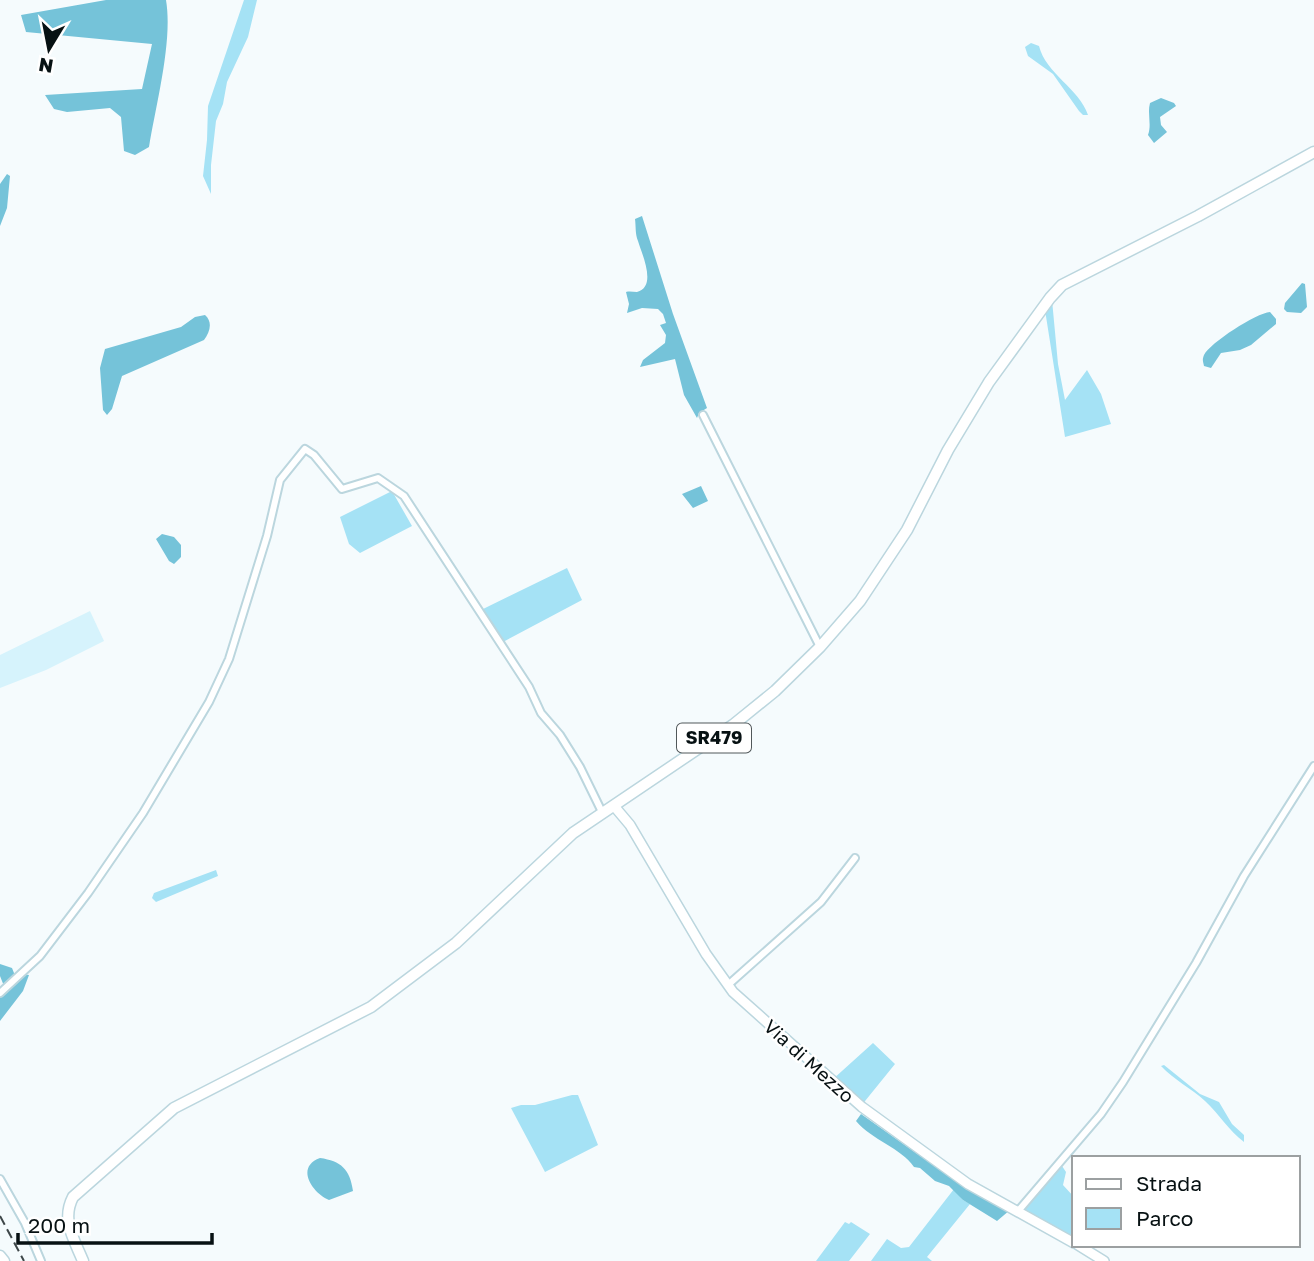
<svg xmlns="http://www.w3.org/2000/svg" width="1314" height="1261" viewBox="0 0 1314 1261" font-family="'Golos Text',sans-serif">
<rect width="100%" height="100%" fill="#f5fbfd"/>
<path fill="#d6f3fc" d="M90 611 104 641 46 670 0 688V655Z"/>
<path fill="#a5e2f5" d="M244 0H257L248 37 227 82 223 104 216 121 211 165V194L203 176 207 140 208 106Z
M1031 43 1039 46C1046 74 1079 88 1088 115H1083L1079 111 1053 74 1028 56 1025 47Z
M1052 300 1058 364 1065 400 1087 370 1101 394 1111 424 1065 437 1045 310Z
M392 491 412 526 360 553 349 544 340 517Z
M567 568 582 600 503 642 481 610Z
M216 870 218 876 156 902 152 898 154 893Z
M873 1043 895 1064 861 1106 832 1080Z
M1164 1065 1200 1094 1219 1102 1232 1124 1244 1135V1142C1229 1131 1219 1114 1205 1101 1191 1088 1174 1080 1161 1066Z
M572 1095H578L598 1145 545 1172 511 1108 521 1105H535Z
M1062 1166 1066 1172 1063 1185 1074 1197V1238L1072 1241 1021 1211Z
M954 1189 963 1200 970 1204 927 1257 932 1261H871L887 1239 901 1248 909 1247Z
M845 1222 849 1224 851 1222 870 1234 849 1261H816Z"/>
<path fill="#75c3d9" d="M106 0H166C173 41 156 104 149 147L135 155 124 151 121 117 110 108 67 112 54 109 45 95 142 89 152 44 26 32 21 15Z
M1161 98 1174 103 1176 106 1160 117 1161 125 1167 132 1154 143 1148 135C1152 124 1147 114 1150 103Z
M7 174 10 176 7 208 0 226V184Z
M642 216 673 314 707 408 699 413 697 418 684 395 675 359 640 367 643 360 665 343 666 335 660 325 666 323 663 314 658 309 642 308 627 313 629 304 626 292C630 291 633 292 637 292 658 287 641 252 638 241 635 234 636 226 635 219Z
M1302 283 1305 284 1307 307 1301 313 1287 312 1284 309 1285 303Z
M1270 312 1276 319V324L1251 345 1240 350 1221 353 1211 368 1204 366C1203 361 1202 360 1204 355 1210 343 1256 313 1270 312Z
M205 315C213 322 210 332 204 340L122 376 112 409 107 415 103 410 100 368 105 349 181 327 195 317Z
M701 486 708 501 693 508 682 494Z
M162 534 174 537 181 545V557L174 564 169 561 156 539Z
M0 964 12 968 14 973 29 975 23 991 0 1021V990L4 986 0 976Z
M861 1114 950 1177 1010 1210 997 1221 963 1200 949 1186 935 1181 920 1168 914 1167C901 1148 872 1140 856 1121Z
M320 1158C341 1161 350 1169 353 1191L329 1200C312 1193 295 1167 320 1158Z"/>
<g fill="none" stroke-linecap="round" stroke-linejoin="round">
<defs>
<path id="minor" d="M703 415 820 647
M728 985 821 902 855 858
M0 993 40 956 88 893 143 813 209 702 229 659 267 536 280 480 305 449 314 455 342 489 378 478 404 496 529 687 541 713 560 735 580 767 603 814
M0 1179 25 1223 41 1261
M1019 1210 1101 1114 1123 1082 1196 963 1244 876 1314 766"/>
<path id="secondary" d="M614 806 630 825 706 954 733 992 862 1107 968 1184 1074 1243
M1078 1245 1104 1261"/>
<path id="primary" d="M0 1256 4 1261
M83 1261C74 1239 61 1220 73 1197L174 1108 371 1007 456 943 573 833 733 725 775 691 820 647 860 601 907 530 948 450 989 382 1050 298 1062 285 1198 216 1314 152"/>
</defs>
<use href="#minor" stroke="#bbd6de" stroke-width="10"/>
<use href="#secondary" stroke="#bbd6de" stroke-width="12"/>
<use href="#primary" stroke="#bbd6de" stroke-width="13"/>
<use href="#minor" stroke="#fff" stroke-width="6"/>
<use href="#secondary" stroke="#fff" stroke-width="9"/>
<use href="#primary" stroke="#fff" stroke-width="10"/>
<path stroke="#3e4749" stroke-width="2" stroke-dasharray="10 5" stroke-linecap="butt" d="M0 1216 24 1261"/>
</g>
<g text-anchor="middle" stroke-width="5" stroke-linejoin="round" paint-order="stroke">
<rect fill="#fff" stroke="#51585a" stroke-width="2" x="677" y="723.5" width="74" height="29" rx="5"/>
<g font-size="18" font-weight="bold" fill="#071113">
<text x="714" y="744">SR479</text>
</g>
<g font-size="19" fill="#071113" stroke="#fff">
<text transform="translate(809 1061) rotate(42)" y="7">Via di Mezzo</text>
</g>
</g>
<rect x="1072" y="1156" width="228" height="91" fill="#ffffff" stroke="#9ca0a1" stroke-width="2"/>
<rect x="1086" y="1179" width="35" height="10" fill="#ffffff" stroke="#9ca0a1" stroke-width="2"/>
<text x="1136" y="1191" font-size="21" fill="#071113">Strada</text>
<rect x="1086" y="1208" width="35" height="21" fill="#a5e2f5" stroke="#9ca0a1" stroke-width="2"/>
<text x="1136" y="1226" font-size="21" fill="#071113">Parco</text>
<g transform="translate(49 49) rotate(190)" stroke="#ffffff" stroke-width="5" paint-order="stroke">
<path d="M0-5L12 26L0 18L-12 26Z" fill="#071113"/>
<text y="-10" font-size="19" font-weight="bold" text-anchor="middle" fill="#071113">N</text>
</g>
<path d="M18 1233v10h194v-10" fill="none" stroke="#071113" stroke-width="3.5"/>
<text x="28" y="1233" font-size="21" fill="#071113" stroke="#ffffff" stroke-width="5" paint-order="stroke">200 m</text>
</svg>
